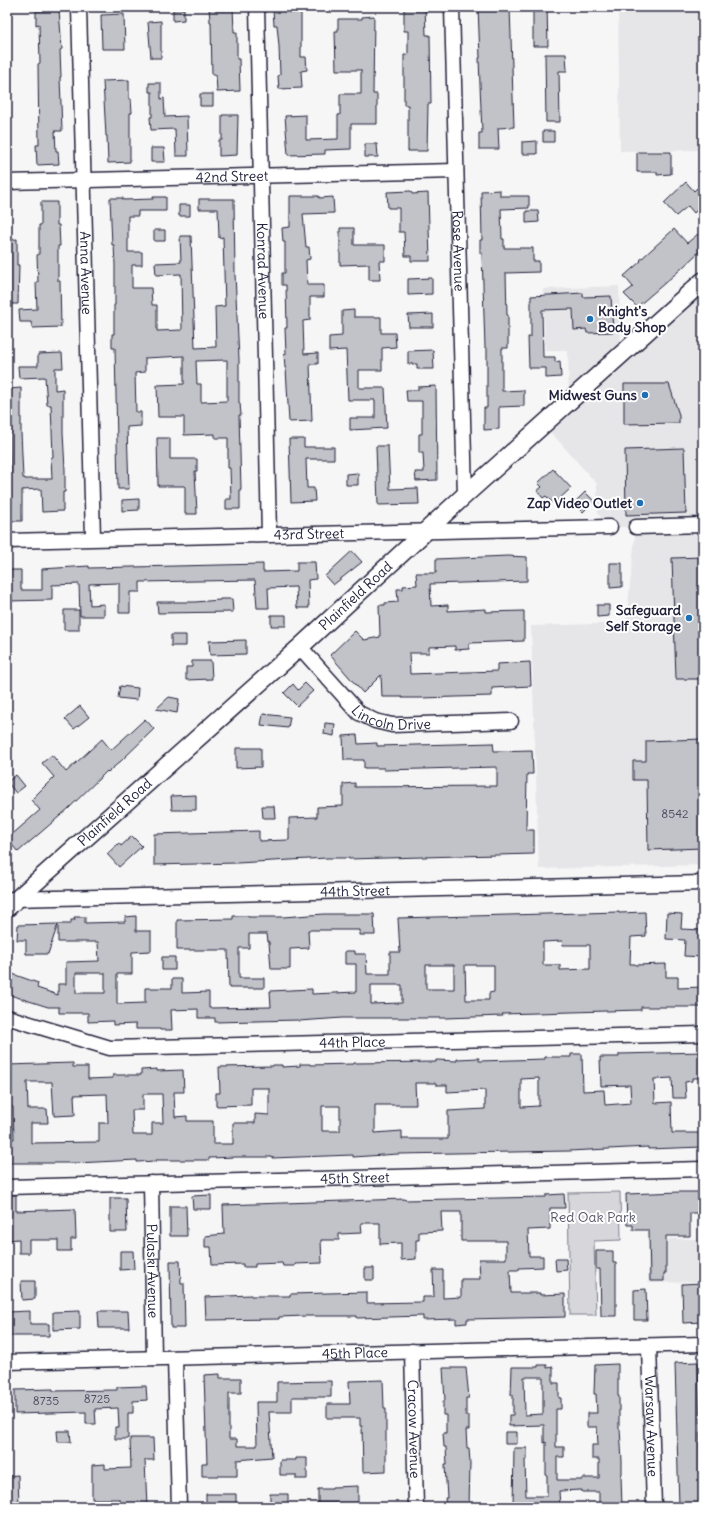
<svg xmlns="http://www.w3.org/2000/svg" width="710" height="1514" viewBox="0 0 710 1514" font-family="Delius,sans-serif">
<rect width="100%" height="100%" fill="#f6f6f7"/>
<filter id="ink" filterUnits="userSpaceOnUse"><feTurbulence type="fractalNoise" baseFrequency=".025" numOctaves="2"/><feDisplacementMap in="SourceGraphic" scale="8" xChannelSelector="R" yChannelSelector="G"/><feConvolveMatrix kernelMatrix="1 2 1 2 8 2 1 2 1" color-interpolation-filters="sRGB"/></filter>
<g filter="url(#ink)">
<path fill="#e6e6e9" d="M618 7H703V150L620 151Z
M703 281V865L539 869 531 626 626 623 636 527H610L598 514 597 484 546 427 569 408 568 350H545L543 289 619 286 621 355Z
M648 1239H703V1282L648 1283Z"/>
<path fill="#d7d7db" stroke="#7c7c8b" d="M620 1192 621 1240 594 1241 596 1315H570L568 1193Z"/>
<path fill="#c2c2c9" stroke="#22223b" fill-rule="evenodd" d="M209 7H233L234 32H237V59H239L240 91 217 92 216 75H212L211 22H210Z
M404 7H425L426 35H430L431 104H428L427 151H408V105H404V55H408V31H404Z
M478 7H510L514 127 498 128 499 149H479V133H482L480 85 479 58H480Z
M533 7H547L548 46H533Z
M277 8H292V11H301V57H306L307 70 301 71 302 88 279 89 278 76 280 75 279 46 277 25H274L273 10H277Z
M173 9H184V20L173 21Z
M59 10 62 49 60 50 61 77H60L62 131H55L56 151H58L59 164 37 165 36 145H39L38 64 40 63 39 24 36 25V11Z
M124 14 125 49H102L101 15Z
M374 16 373 94H377V124H351V149L325 150V154L288 155 285 116 306 115V140L338 139V115H340V94H361V70H336L335 31H338V19H362V17Z
M161 21V58H151L148 22Z
M545 54H566L567 71H559L560 122H546Z
M129 80V99H131L132 113H130V162L108 163 107 136H106L103 81Z
M149 83H161V99L164 98 165 117 187 116 188 156H176L175 129 151 130 150 117H152V92H149Z
M200 94H213V106H200Z
M222 115H238L237 155 219 156V140H222Z
M543 131H554V142H543Z
M537 141V154H522V142Z
M365 144H377L378 157H365Z
M151 148H164L165 162H151Z
M637 152H671V174L657 175V172H637Z
M686 182 694 191 697 188 703 194V216L697 210 694 213 688 206 676 216 664 203Z
M500 190V196H529V208L501 209 502 239H504V248H533V261H539V272L506 273 507 315H508V348H502V391L524 390V406L499 407V429L484 430V408H487V348H485L482 253H480V240H482L481 191Z
M411 191 412 194 428 193 430 261H411V256H405L404 232H399V208H388L387 192Z
M290 196H319V198L333 197 334 213 303 214 306 247H309L310 259 306 260 307 285H324V297H310V320L303 321 304 354 318 353V364H310L312 421 289 422 286 368H285L284 354H286L285 328H287L286 285H282V273H285V242H283L282 228 290 227Z
M153 197H166V211H138V216H128V252H142V265H132V288H151L152 305H157V331L182 330 181 274 156 275 155 263 181 262 180 236H191L195 348 216 347 215 307 225 306 223 237 219 238 218 209H199V199H234L235 274 239 359V403H240L241 415H239L241 489H240V509H226V499H231L230 468H228V438H215V434L184 435V417H158L157 385 184 384V356L145 358V372L135 373 136 412H141V426L127 427 129 489H118L115 348H112V334H114V305H115V265L114 245H112L110 198H123V200L153 199ZM227 360V401L201 402V384H197L196 361Z
M41 202H57V225H59L60 246H58V281H60L61 327 32 328 31 322H20L19 310 37 309 36 282H38L37 255 39 254V225H41Z
M179 205H190V216H179Z
M526 211H538L539 222 526 223Z
M340 228H354V245H385V261H379L380 280H369V264L340 265Z
M674 229 687 243 703 230V248L681 269 637 307 624 294 633 287 624 276 641 261 640 260Z
M154 230H165V241H154Z
M17 239V265H19L18 304H7V240Z
M432 278V294L408 295V279Z
M583 293V297L611 296 613 332 587 333 586 329 574 330 573 309 542 310 543 357H555V362L560 361 561 377 546 378V368H529L528 337H531V296Z
M354 310V317H381V333H395L396 347 382 348V370H359V388H385L387 428 350 430V418H375V400H348L346 350 329 351V337L342 336V311Z
M433 314V327H409L408 315Z
M433 350 434 369H417V364H408V351Z
M62 353 63 368H55V390L63 389V432L65 470V492H63V511L42 512 41 489 22 490V521H11L9 389 21 388V432L23 478H25V479H52L51 457H53L51 405H47L45 377 19 378 18 366H38V354Z
M624 384H669L679 415V423L624 424Z
M436 386 437 480 416 481 415 472H424L423 453H419V434H422V401H407L406 390H418V387Z
M157 438H170V459H197V471H195L197 514H185V487L184 486H158Z
M289 439H304V447H334V459H306L307 488H314L315 501 291 502Z
M376 446H388L390 489 418 488 419 504 378 505Z
M684 448 686 513 626 515 625 450Z
M553 469 571 488 554 504 546 496 543 498 537 491 542 487 538 483Z
M358 473V485H346V474Z
M585 492 594 501 583 512 574 503Z
M139 499V510L122 511V500Z
M352 551 362 562 333 585 325 576Z
M508 556 527 557V581L430 584 431 606 448 605V611L486 609V612L524 611V641L469 643V649L455 650V646L429 647V653H409L410 674 497 671V664L530 662 531 686 492 688V696L420 698H402V697H382L381 675 363 693 330 655 355 631 364 640 380 637 379 605H385V603L398 602 397 589H403V586L417 585 416 573H436V559Z
M703 557V679H676L672 558Z
M297 562H315L316 579 308 580 309 608H297L296 587 268 588 269 608H257L255 580 140 582V592H130V613H119V583L89 584 90 605 104 604V616H80L79 584 52 585V600L7 601V570H21V590H42V569L89 566V568L263 564V572L297 571Z
M610 563H622V587L610 588Z
M220 599H232L233 612 158 613 157 602H195L220 600Z
M597 605H609V616L597 617Z
M64 610H79V630H64Z
M271 615H286V626H271Z
M171 635H186V646H171Z
M246 640V654L210 655 209 641Z
M192 661H211L212 679 186 680V667H192Z
M305 683 313 691 297 706 284 693 293 684 298 690Z
M120 686 138 688 137 700 118 698Z
M169 697 179 699 177 713 156 709Z
M80 706 89 717 74 729 65 719Z
M263 714 290 717 288 728 261 725Z
M145 719 154 729 121 761 108 772 107 771 68 809 18 852 7 839 40 810 31 800 54 777 42 763 52 755 66 772 102 739 111 750Z
M325 723 335 724 334 736 324 734Z
M357 735 358 744 377 743V746L493 743 494 751 532 750 533 774H527L526 830H534V854L349 859V858H327L237 863 154 865V834L259 831V841L289 840V818L317 817V807L343 806V784L355 783V787L497 786V767L384 770V768H364V760H344L343 736Z
M703 739V848L648 850 647 780H633V761H646V741Z
M236 748H261V767L236 768Z
M16 775 25 786 16 793 7 782Z
M196 795V810H172L171 796Z
M262 806H274L275 818H263Z
M132 836 142 846 119 867 107 854 119 843 121 846Z
M619 912V913L645 912 646 936 631 937 630 964H635V965L666 964V977H678V988L703 987V1007H641V1010L502 1014 503 1016 445 1018H342L299 1021V1020L215 1022V1018H198V1009L171 1010 172 1030H160V1029H136V1024L113 1025V1021L88 1022V1013H59V1007H48L7 994V972L38 983 37 988 58 995V984H66V962L99 961 98 942H58V924H71V920H75L74 917H85V923L125 922V917L136 916V931H151V951L132 952V974H117V1004L145 1003V988H172V979H182V993L209 992V1008L271 1007 270 991 312 989V994L356 992V964H345V951H355V954H366L367 974H390V952H400L398 918ZM562 941 563 945H590V969L560 970V965H543V942ZM426 965H454V989H426ZM465 965H494V992L489 993V1000H466ZM76 973H105V993H76ZM371 985H402V1003L371 1004Z
M667 913 682 914 681 929 703 930V957L684 956 685 940 666 939Z
M324 914H374L375 935H360V930H308L309 948 290 949V969H271L269 942H268L267 934H249V948H239V978H264V988H229L228 950H177V920L233 919V916H248V917H283Z
M58 924 48 954H26V940H17L18 925Z
M162 957H175V970H162Z
M703 1052V1078H692V1081L685 1082 686 1098H673L672 1078 654 1079 655 1103 671 1102 672 1133H703V1147L648 1149V1147L569 1151 398 1154 353 1157V1155L272 1158V1157H237L209 1158V1160H156V1161L137 1162V1160L76 1163H7V1139H14L13 1107H7V1065L73 1063V1067H88V1079L113 1078V1075H141V1070L157 1069V1071L183 1070 184 1092H174L175 1117 187 1116V1121H213V1144H233V1123H255V1114L269 1115V1088H251V1105L216 1106V1093H220L219 1067 273 1066V1065H282V1067L300 1066V1064H310V1065L354 1064V1063L436 1062V1060L457 1061V1059L479 1058V1061L545 1059V1057H571V1054H582L583 1091 604 1090 605 1105 631 1103 630 1085 601 1086 600 1057H619V1054ZM539 1078V1106L521 1107V1079ZM27 1082H52L54 1116 75 1115 74 1095 107 1094 108 1123H99V1142L31 1143V1123H48L47 1109H28ZM415 1083H436V1085H447V1092L485 1090V1109L448 1111V1139H402V1131L375 1133V1105H416ZM143 1094H162L163 1123H152V1135H133L132 1110H143ZM322 1106H340V1131H322Z
M680 1192H699V1213H690V1236H666V1273H664V1281H650L649 1230H633V1225H627L626 1194Z
M564 1194 565 1208H550V1229L528 1230 529 1256H543V1267L519 1268V1270H510L511 1293H540V1295L565 1294V1317L467 1319V1323L456 1324V1319L423 1320V1316L357 1318V1316H305L279 1317V1319L206 1320 205 1297 251 1295V1296H290V1294L367 1292V1303L423 1302V1297H434L433 1270H443V1298L461 1297V1279H480L479 1259H506V1241H461V1212H441L442 1231 419 1232V1240H416V1259L401 1260V1243L380 1244V1223H361L362 1233 339 1234V1240H321L322 1263 295 1264V1266H283L282 1263 255 1264V1267H243V1264L212 1265 211 1247H205V1236L224 1234 223 1205 405 1199V1200L546 1197V1195Z
M7 1195H16V1211L75 1209 76 1239H71V1251H58V1240H29V1253H19V1239L7 1240Z
M211 1195V1209H193L192 1196Z
M110 1198H126L127 1232H110Z
M170 1206H186L187 1236H170Z
M120 1251H133L134 1269 120 1270Z
M596 1251H613V1263H616V1316H601L600 1269H596Z
M555 1259H566L567 1270 556 1271Z
M170 1261H180L181 1283H184L185 1328H171Z
M365 1268H374V1280H365Z
M21 1281H35V1299L22 1300Z
M703 1283V1322L683 1323 682 1284Z
M646 1289 647 1320H634V1290Z
M30 1311V1324H49V1336H7V1312Z
M80 1311V1329L53 1330V1312Z
M98 1311H128L129 1328H99Z
M698 1362 702 1507H679L675 1363Z
M618 1364V1396H619V1429H620L622 1461V1474L621 1475 622 1507H599V1492H582V1490L559 1491 560 1506H513L514 1448H527V1460H525L526 1496H547V1475H546V1442L544 1443V1425L509 1426V1415H513V1395H511L512 1367H538V1365H547V1368L553 1367V1383H559V1398H561V1409H556V1447H564V1457H557V1480H582V1478H599V1459H592V1445H598L597 1427H587V1413H597L596 1394H594L595 1365ZM524 1377H543V1414L525 1415Z
M443 1368H466L469 1398H466V1416H469V1430H466L467 1448H469L470 1463 469 1507H446L445 1498H447L445 1465H447L446 1447H444L443 1433H446V1415H443V1401H445Z
M220 1374V1378H241V1393H229V1439H237V1446H257L256 1402H277V1382L331 1381V1397H292V1412H269L272 1457 237 1460V1476H202V1463H207L204 1375Z
M383 1380 384 1408H386V1471L363 1472 362 1426H360V1418H327V1404H350L349 1381Z
M146 1386 147 1400 133 1401V1413H128V1439H115V1427H119L118 1408 95 1409 96 1424H86V1412L15 1414V1390L53 1389V1391L117 1390V1387Z
M57 1431H70L71 1442H58Z
M505 1432H517V1444H505Z
M130 1438H153L154 1460H145L147 1507H120V1499H92V1465L105 1464V1469L131 1468Z
M296 1458H307V1479H296V1475H280V1460H296Z
M18 1475 19 1505H7V1476Z
M358 1486V1503H318V1489H332V1487Z
M206 1494H236V1507H206Z
M270 1494H288V1507H270Z"/>
<g fill="none" stroke-linecap="round" stroke-linejoin="round">
<defs>
<g id="minor">
<path id="s1" d="M79 7 93 538"/>
<path id="s2" d="M257 7 269 534"/>
<path id="s3" d="M452 7 465 495"/>
<path id="s4" d="M7 182 456 171"/>
<path d="M636 527 703 525"/>
<path id="s5" d="M7 541 610 527"/>
<path id="s6" d="M300 647 359 713 375 721 392 725 511 721"/>
<path id="s7" d="M12 899 703 883"/>
<path id="s8" d="M7 1017 110 1048 703 1034"/>
<path id="s9" d="M151 1183 154 1358"/>
<path id="s10" d="M7 1187 703 1169"/>
<path id="s11" d="M649 1346 654 1507"/>
<path id="s12" d="M412 1351 416 1507"/>
<path d="M175 1358 179 1507"/>
<path id="s13" d="M7 1362 703 1344"/>
</g>
<g id="tertiary">
<path id="s14" d="M7 908 300 647 465 495 703 281"/>
</g>
</defs>
<use href="#minor" stroke="#22223b" stroke-width="17"/>
<use href="#tertiary" stroke="#22223b" stroke-width="20"/>
<use href="#minor" stroke="#fff" stroke-width="14"/>
<use href="#tertiary" stroke="#fff" stroke-width="17"/>
</g>
</g>
<g fill="#1f6fb2" stroke="#fff" stroke-width="1.5">
<circle cx="590" cy="319" r="4"/>
<circle cx="645" cy="395" r="4"/>
<circle cx="640" cy="503" r="4"/>
<circle cx="689" cy="618" r="4"/>
</g>
<g text-anchor="middle" stroke-width="4" stroke-linejoin="round" paint-order="stroke">
<g font-size="12" fill="#4a4a5e">
<text x="675" y="818">8542</text>
<text x="97" y="1403">8725</text>
<text x="46" y="1405">8735</text>
</g>
<g font-size="14" fill="#22223b" stroke="#fff">
<text dy="5" stroke="none"><textPath href="#s4" startOffset="225">42nd Street</textPath></text>
<text dy="5" stroke="none"><textPath href="#s3" startOffset="244">Rose Avenue</textPath></text>
<text dy="5" stroke="none"><textPath href="#s2" startOffset="264">Konrad Avenue</textPath></text>
<text dy="5" stroke="none"><textPath href="#s1" startOffset="266">Anna Avenue</textPath></text>
<text dy="5" stroke="none"><textPath href="#s5" startOffset="302">43rd Street</textPath></text>
<text dy="5" stroke="none"><textPath href="#s14" startOffset="468">Plainfield Road</textPath></text>
<text dy="5" stroke="none"><textPath href="#s6" startOffset="122">Lincoln Drive</textPath></text>
<text dy="5" stroke="none"><textPath href="#s14" startOffset="144">Plainfield Road</textPath></text>
<text dy="5" stroke="none"><textPath href="#s7" startOffset="343">44th Street</textPath></text>
<text dy="5" stroke="none"><textPath href="#s8" startOffset="350">44th Place</textPath></text>
<text dy="5" stroke="none"><textPath href="#s10" startOffset="348">45th Street</textPath></text>
<text dy="5" stroke="none"><textPath href="#s9" startOffset="88">Pulaski Avenue</textPath></text>
<text dy="5" stroke="none"><textPath href="#s13" startOffset="348">45th Place</textPath></text>
<text dy="5" stroke="none"><textPath href="#s11" startOffset="80">Warsaw Avenue</textPath></text>
<text dy="5" stroke="none"><textPath href="#s12" startOffset="78">Cracow Avenue</textPath></text>
</g>
<g font-size="14" font-weight="bold" fill="#22223b" stroke="#fff" text-anchor="end">
<text x="598" y="316" text-anchor="start">Knight's<tspan x="598" dy="16">Body Shop</tspan></text>
<text x="637" y="400">Midwest Guns</text>
<text x="632" y="508">Zap Video Outlet</text>
<text x="681" y="615">Safeguard<tspan x="681" dy="16">Self Storage</tspan></text>
</g>
<g font-size="14" fill="#58586b" stroke="#fff">
<text x="593" y="1222">Red Oak Park</text>
</g>
</g>
<rect width="710" height="1514" fill="none" stroke="#fff" stroke-width="24"/>
<rect x="12" y="12" width="686" height="1490" fill="none" stroke="#22223b" stroke-width="1.5" filter="url(#ink)"/>
</svg>
